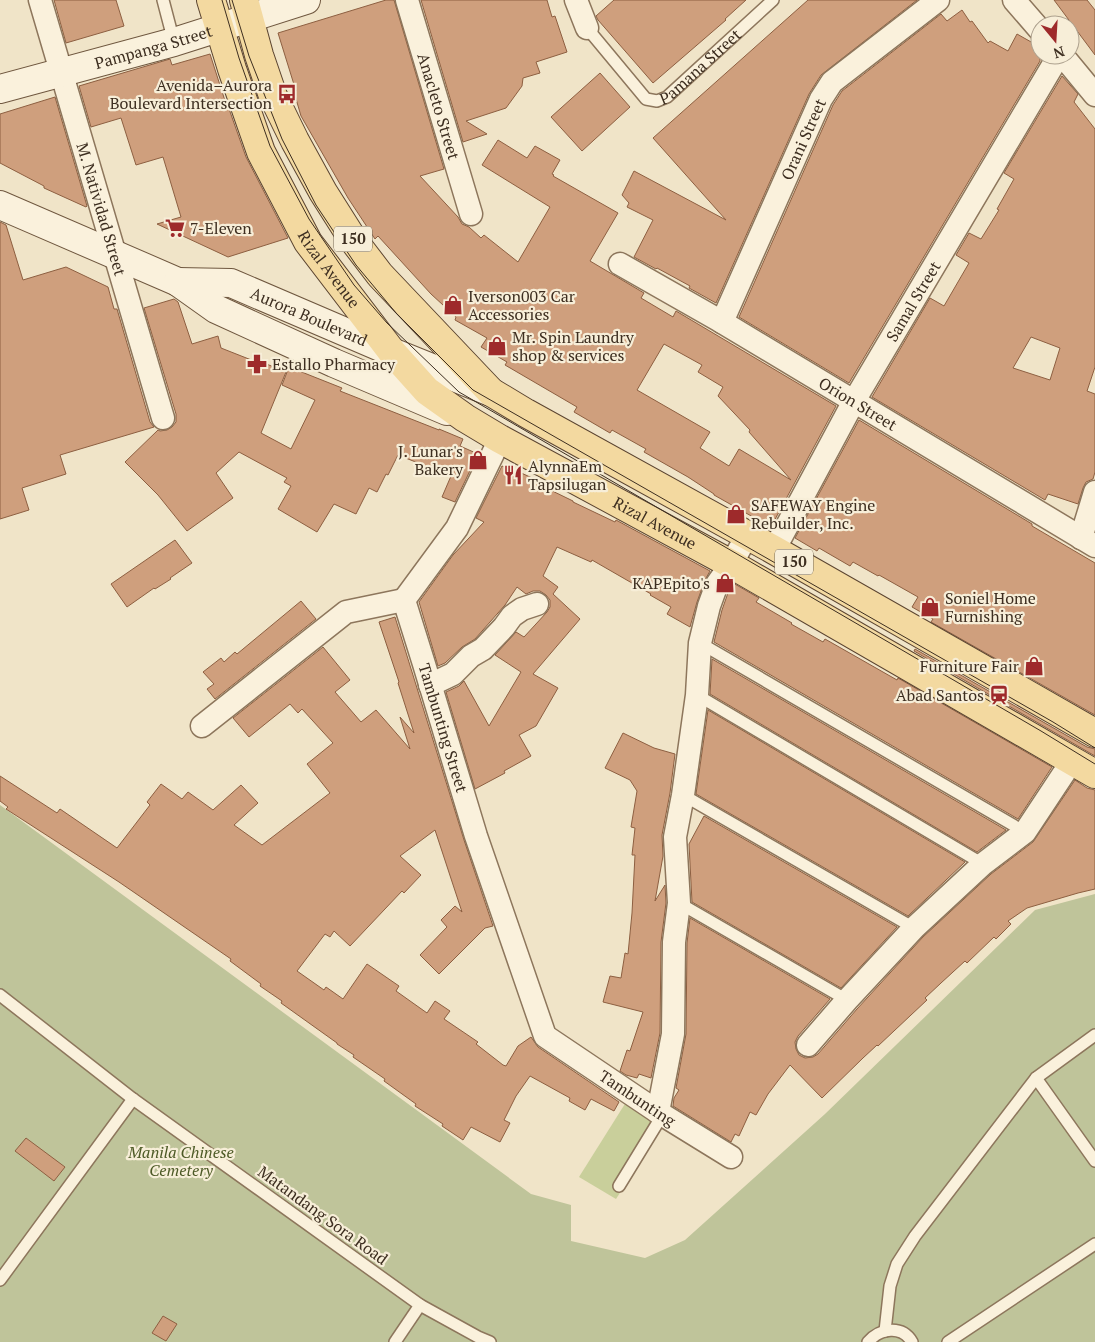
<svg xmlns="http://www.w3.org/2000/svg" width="1095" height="1342" viewBox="0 0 1095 1342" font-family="'PT Serif',serif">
<rect width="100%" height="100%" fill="#f0e4c8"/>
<path fill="#c9cf9b" d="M628 1099 665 1122 616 1199 579 1177Z"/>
<path fill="#bfc49a" d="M0 805 531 1194 571 1205V1241L645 1258 685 1240 825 1114 1035 910 1095 894V1342H0Z"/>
<path fill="#cf9f7d" stroke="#8d5f41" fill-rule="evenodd" d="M54 0H116L124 26 66 43Z
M386 0H394L444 169 420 176 458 217 462 224 469 227 481 238 484 235 518 262 550 207 482 165 498 140 527 158 535 146 560 160 552 174 554 175 553 176 618 213 590 261 644 293 641 298 673 317 676 311 836 406 772 525 771 524 769 526 714 495V494L688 477 644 452 646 449 612 430 610 433 574 412 577 407 505 365 507 362 481 347 487 338 455 320 456 317 431 294 378 236 375 239 348 198 301 116 294 92 296 91 278 33ZM664 344 702 365 698 372 723 387 718 396 750 430 749 432 791 480 739 449 729 466 700 448 710 432 637 390Z
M421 0H547L552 17 555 16 567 52 536 62 540 73 523 78 522 86 506 108 466 121 487 134 463 142Z
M614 0H746L725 19 726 20 653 83 598 20 596 16Z
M808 0H917L821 75 809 94 716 303 689 288 690 286 657 268 656 269 634 257 653 220 627 207 629 203 622 195 634 171 726 220 653 138Z
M1054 0H1087L1095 10V55Z
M962 10 970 22 972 21 988 43 990 41 1008 51 1017 34 1040 47V61L849 383 739 317 833 105 842 91 941 14 947 21Z
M210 54 227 107 228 106 246 157 288 238 228 257 157 224 181 217 163 157 136 165 121 118 91 127 79 86 170 59 172 65Z
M600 73 630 107 582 151 551 117Z
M1062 76 1078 94 1074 102 1095 129V367L1087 391 1095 394V472L1093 479 1086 482 1083 488 1078 504 1048 494 1045 500 872 397 930 298 944 306 969 263 956 255 969 233 981 239 999 210 997 209 1014 179 1004 173ZM1031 337 1060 348 1050 380 1013 368Z
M55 97 87 206 86 207 44 188V186L0 163V114Z
M0 222 6 225 23 280 66 267 108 287 114 309H117L150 422 154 427 60 455 66 474 22 488 29 510 0 519Z
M174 299 178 302 192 344 218 336 221 348 264 365V363L286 372 261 433 291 449 315 400 282 385 289 367 342 388 340 391 439 430V429L463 439 460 446 478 454 455 502 442 497 451 476 398 455 388 475 386 474 377 492 369 488 356 514 334 504 317 532 278 509 291 486 284 482 287 478 239 452 216 473 233 498 187 531 158 495 125 462 158 430 160 431 167 430 172 427 176 422V414L144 308Z
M859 420 1032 524V526L1095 563V715L931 622 933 619 912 607 918 597 879 575 878 576 853 562 850 566 819 548 817 551 795 538Z
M502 466 519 473V472L541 482 540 485 573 501V502L615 522 616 520 710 571 705 580 697 602 690 627 667 614 671 607 650 595 651 594 592 560 591 562 557 547 543 576 558 587 553 594 580 619 533 674 558 688 536 726 519 735 531 756 504 771 505 773 475 789 446 692 459 686 464 681 489 726 521 672 495 655 516 632 524 637 547 612 550 607V600L546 595 540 591H533L526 594 517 587 505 605 475 639 462 647 445 663 438 666 419 602 453 555 484 522 476 518Z
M175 540 192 563 170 578 171 579 155 589 154 588 127 607 111 584Z
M733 583 759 598 756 602 792 623 791 624 823 642 825 639 897 680 898 678 1052 767 1018 819 714 642 722 610 729 590Z
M301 601 316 619 215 699 207 689 214 684 203 672 221 658 224 662 235 652 237 654Z
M395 617 464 840 493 926 485 928 439 974 420 955 447 927 441 920 455 906 462 912 435 830 400 856 421 875 404 893 402 891 350 946 334 931 330 937 325 934 297 971 324 990 326 987 343 999 367 964 399 986 396 991 427 1013 435 1001 450 1011 444 1019 478 1042 476 1044 503 1065 506 1066 518 1046 531 1037 538 1047 619 1102 614 1111 591 1099 585 1110 569 1101 570 1098 530 1076 516 1096 504 1120 510 1123 500 1142 471 1127 463 1140 442 1126 443 1124 415 1106 416 1104 384 1081 385 1079 353 1057 354 1055 337 1044V1043L281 1003 282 1001 260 986 261 984 230 961 231 959 119 882 6 809 8 807 0 801V776L57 813 60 809 117 848 150 805 147 802 161 784 182 799 188 792 213 810 241 785 258 803 234 825 262 845 330 793 307 764 333 743 302 709 298 713 290 704 249 737 233 718 323 647 350 680 335 692 361 722 376 710 410 749 400 717 414 733 398 683 399 682 379 622Z
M915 649 1087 747 1095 749V756L914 651Z
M712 659 1006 830 977 852 710 694Z
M708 710 965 862 908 916 696 794Z
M623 733 654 748 675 754 670 793 662 835 663 856 655 901 665 885 666 903 661 942 660 1033 651 1078 639 1074 637 1078 626 1075 620 1071 627 1050 630 1051 643 1012 603 1002 610 976 621 978 625 953 628 954 632 913 635 855H632L635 828 631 827 637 791 630 780 605 768Z
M1075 780 1087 788 1095 790V889L1078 893 1027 908 1008 921 1011 924 996 939 994 937 967 963 965 961 941 983 925 998 927 1000 878 1046 877 1045 863 1058 822 1098 790 1065 768 1094 756 1115 750 1112 739 1136 735 1134 731 1142 673 1106 674 1098 679 1090 676 1088 686 1034 687 943 690 918 830 999 798 1036 795 1042 796 1049 799 1055 805 1058 813 1057 818 1054 857 1009 923 937 991 874 1033 842Z
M704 816 897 927 841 988 692 902 689 844Z
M26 1138 65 1167 54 1181 15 1151Z
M163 1316 177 1324 166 1341 152 1333Z"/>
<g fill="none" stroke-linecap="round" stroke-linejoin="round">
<defs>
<g id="lane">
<path d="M163 0 174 42"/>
<path id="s1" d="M587 28 646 99 657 101 667 97 773 0"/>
<path d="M700 643 1025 832"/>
<path d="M697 695 983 864"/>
<path d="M683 795 914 928"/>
<path d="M679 903 847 1000"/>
<path d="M0 995 133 1099 420 1305 478 1337 490 1342"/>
<path d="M1036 1078 1095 1161"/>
<path d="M619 1186 663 1114"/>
<path d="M0 1280 133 1099"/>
<path d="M885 1331 890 1286 897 1264 915 1236 1036 1078 1095 1035"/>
<path d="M395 1342 420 1305"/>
<path d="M868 1342C880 1328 902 1325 912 1342"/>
<path d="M948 1342 1095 1244"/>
</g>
<g id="street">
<path id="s2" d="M40 0 163 418"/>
<path id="s3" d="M407 0 471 214"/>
<path d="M576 0 587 28"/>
<path d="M1014 0 1040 30"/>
<path d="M1062 55 1095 95"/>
<path id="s4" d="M620 264 722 322 1095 546"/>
<path id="s5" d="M722 322 821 99 832 82 938 0"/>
<path id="s6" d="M500 439 457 528 404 600 424 664 476 836 545 1036 658 1112 731 1157"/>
<path d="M1081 538 1095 492"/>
<path id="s7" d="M774 550 854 401 1059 55"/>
<path d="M430 685 453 674 471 656 483 649 504 627 512 616 522 609 537 604"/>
<path d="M202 726 346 612 404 600"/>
<path d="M808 1045 847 1000 914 928 983 864 1025 832 1072 761"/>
<path d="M658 1112 673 1034 674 942 679 903 675 837 683 795 697 695 700 643 709 606 717 584 731 564 747 536"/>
</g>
<g id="secondary">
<path id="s8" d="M0 89 174 42 306 0"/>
<path d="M0 205 178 282 216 309 334 363 447 411"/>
<path id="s9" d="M178 282 231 283 392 352 491 392"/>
</g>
<g id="primary">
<path id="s10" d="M211 0 232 69 261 152 308 242 392 352 427 391 465 418 500 439 731 564 1095 774"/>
<path d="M244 0 259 55 273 96 295 141 323 192 354 241 380 275 491 392 526 413 774 550 1095 733"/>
</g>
</defs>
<use href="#lane" stroke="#8d765c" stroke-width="14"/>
<use href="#street" stroke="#8d765c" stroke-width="25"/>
<use href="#secondary" stroke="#6f573f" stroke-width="30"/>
<use href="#primary" stroke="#5b4430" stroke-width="30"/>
<use href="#lane" stroke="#faf1dc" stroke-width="11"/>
<use href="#street" stroke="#faf1dc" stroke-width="22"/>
<use href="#secondary" stroke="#faf1dc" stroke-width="28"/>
<use href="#primary" stroke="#f3d9a0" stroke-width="28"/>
<path stroke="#3d2e20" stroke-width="1" d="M222 0 239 58 270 146 309 219 354 285 387 323 459 392 1041 731 1095 764
M232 0 249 56 282 139 316 205 356 265 396 313 473 390 1053 722 1095 748"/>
</g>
<defs>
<symbol id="bus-bare" viewBox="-9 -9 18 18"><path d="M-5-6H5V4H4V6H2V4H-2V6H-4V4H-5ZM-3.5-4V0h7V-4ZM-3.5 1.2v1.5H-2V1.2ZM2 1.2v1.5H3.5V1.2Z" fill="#9e2a2b" stroke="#f7eed8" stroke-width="2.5" paint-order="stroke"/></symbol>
<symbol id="supermarket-bare" viewBox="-9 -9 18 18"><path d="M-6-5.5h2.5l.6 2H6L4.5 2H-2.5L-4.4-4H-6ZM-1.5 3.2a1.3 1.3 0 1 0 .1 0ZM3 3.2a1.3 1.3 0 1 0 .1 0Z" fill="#9e2a2b" stroke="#f7eed8" stroke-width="2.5" paint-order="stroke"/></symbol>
<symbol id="shop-bare" viewBox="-9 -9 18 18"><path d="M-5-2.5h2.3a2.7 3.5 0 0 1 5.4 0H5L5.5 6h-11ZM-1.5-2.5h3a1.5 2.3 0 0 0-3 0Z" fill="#9e2a2b" stroke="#f7eed8" stroke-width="2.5" paint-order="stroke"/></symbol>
<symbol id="pharmacy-bare" viewBox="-9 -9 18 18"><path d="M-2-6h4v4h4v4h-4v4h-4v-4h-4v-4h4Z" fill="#9e2a2b" stroke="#f7eed8" stroke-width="2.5" paint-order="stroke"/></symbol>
<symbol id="restaurant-bare" viewBox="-9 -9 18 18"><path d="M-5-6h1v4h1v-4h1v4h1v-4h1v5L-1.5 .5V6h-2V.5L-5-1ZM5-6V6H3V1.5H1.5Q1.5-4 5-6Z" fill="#9e2a2b" stroke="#f7eed8" stroke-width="2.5" paint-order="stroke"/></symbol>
<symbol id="station-bare" viewBox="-9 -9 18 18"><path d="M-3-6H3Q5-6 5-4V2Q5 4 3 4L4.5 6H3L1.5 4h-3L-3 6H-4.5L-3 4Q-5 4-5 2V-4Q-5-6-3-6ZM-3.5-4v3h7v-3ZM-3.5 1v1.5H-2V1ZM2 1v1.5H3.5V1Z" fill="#9e2a2b" stroke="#f7eed8" stroke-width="2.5" paint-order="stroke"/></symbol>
</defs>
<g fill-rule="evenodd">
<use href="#bus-bare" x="273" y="80" width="28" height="28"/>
<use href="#supermarket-bare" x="161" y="214" width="28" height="28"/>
<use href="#shop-bare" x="439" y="291" width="28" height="28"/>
<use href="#shop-bare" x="483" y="332" width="28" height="28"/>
<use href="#pharmacy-bare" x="243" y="350" width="28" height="28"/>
<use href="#shop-bare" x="464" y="446" width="28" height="28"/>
<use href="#restaurant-bare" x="499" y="461" width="28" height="28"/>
<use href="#shop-bare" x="722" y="500" width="28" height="28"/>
<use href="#shop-bare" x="711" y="569" width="28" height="28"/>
<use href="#shop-bare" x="916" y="593" width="28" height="28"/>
<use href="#shop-bare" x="1020" y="652" width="28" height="28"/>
<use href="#station-bare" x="985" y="681" width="28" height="28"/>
</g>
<g text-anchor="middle" stroke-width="4.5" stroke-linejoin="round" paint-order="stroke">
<g fill="#f7eed8" stroke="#756857" stroke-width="1">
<rect x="334" y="226.5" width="38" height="25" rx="4"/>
<rect x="775" y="549.5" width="38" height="25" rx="4"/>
</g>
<g font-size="15" font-weight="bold" fill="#3d2e20">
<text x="353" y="244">150</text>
<text x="794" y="567">150</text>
</g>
<g font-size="16" fill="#3d2e20" stroke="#f7eed8">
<text dy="6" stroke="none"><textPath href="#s8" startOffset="159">Pampanga Street</textPath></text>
<text dy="6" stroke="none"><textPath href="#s1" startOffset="159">Pamana Street</textPath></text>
<text dy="6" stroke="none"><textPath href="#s3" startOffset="111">Anacleto Street</textPath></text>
<text dy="6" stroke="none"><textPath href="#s5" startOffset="200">Orani Street</textPath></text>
<text dy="6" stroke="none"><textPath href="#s2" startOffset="218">M. Natividad Street</textPath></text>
<text dy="6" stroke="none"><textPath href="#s10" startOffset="296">Rizal Avenue</textPath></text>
<text dy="6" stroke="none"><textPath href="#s7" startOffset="285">Samal Street</textPath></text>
<text dy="6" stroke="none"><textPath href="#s9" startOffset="138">Aurora Boulevard</textPath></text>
<text dy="6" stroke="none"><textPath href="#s4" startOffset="276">Orion Street</textPath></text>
<text dy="6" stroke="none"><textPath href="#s10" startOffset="716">Rizal Avenue</textPath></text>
<text dy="6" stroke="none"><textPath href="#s6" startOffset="322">Tambunting Street</textPath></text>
<text dy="6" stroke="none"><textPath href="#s6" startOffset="758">Tambunting</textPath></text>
<text transform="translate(323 1215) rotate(36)" y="6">Matandang Sora Road</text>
</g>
<g font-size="16" fill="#3d2e20" stroke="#f7eed8" text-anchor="start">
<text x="272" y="91" text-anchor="end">Avenida–Aurora<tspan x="272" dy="18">Boulevard Intersection</tspan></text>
<text x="190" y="234">7-Eleven</text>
<text x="468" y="302">Iverson003 Car<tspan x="468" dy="18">Accessories</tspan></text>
<text x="512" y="343">Mr. Spin Laundry<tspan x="512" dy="18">shop &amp; services</tspan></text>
<text x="272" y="370">Estallo Pharmacy</text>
<text x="463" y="457" text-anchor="end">J. Lunar's<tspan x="463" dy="18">Bakery</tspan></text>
<text x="528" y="472">AlynnaEm<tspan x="528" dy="18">Tapsilugan</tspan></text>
<text x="751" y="511">SAFEWAY Engine<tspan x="751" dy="18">Rebuilder, Inc.</tspan></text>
<text x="710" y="589" text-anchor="end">KAPEpito's</text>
<text x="945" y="604">Soniel Home<tspan x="945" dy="18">Furnishing</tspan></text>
<text x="1019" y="672" text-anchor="end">Furniture Fair</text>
<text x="984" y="701" text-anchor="end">Abad Santos</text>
</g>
<g font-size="16" font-style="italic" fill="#4d5a26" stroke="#f7eed8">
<text x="181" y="1158">Manila Chinese<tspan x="181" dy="18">Cemetery</tspan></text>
</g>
</g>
<g transform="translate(1055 40) rotate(162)"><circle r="24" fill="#f7eed8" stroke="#ada18e"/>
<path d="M0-4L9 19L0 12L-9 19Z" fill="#9e2a2b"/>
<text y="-8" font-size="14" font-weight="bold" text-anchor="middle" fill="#3d2e20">N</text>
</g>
</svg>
